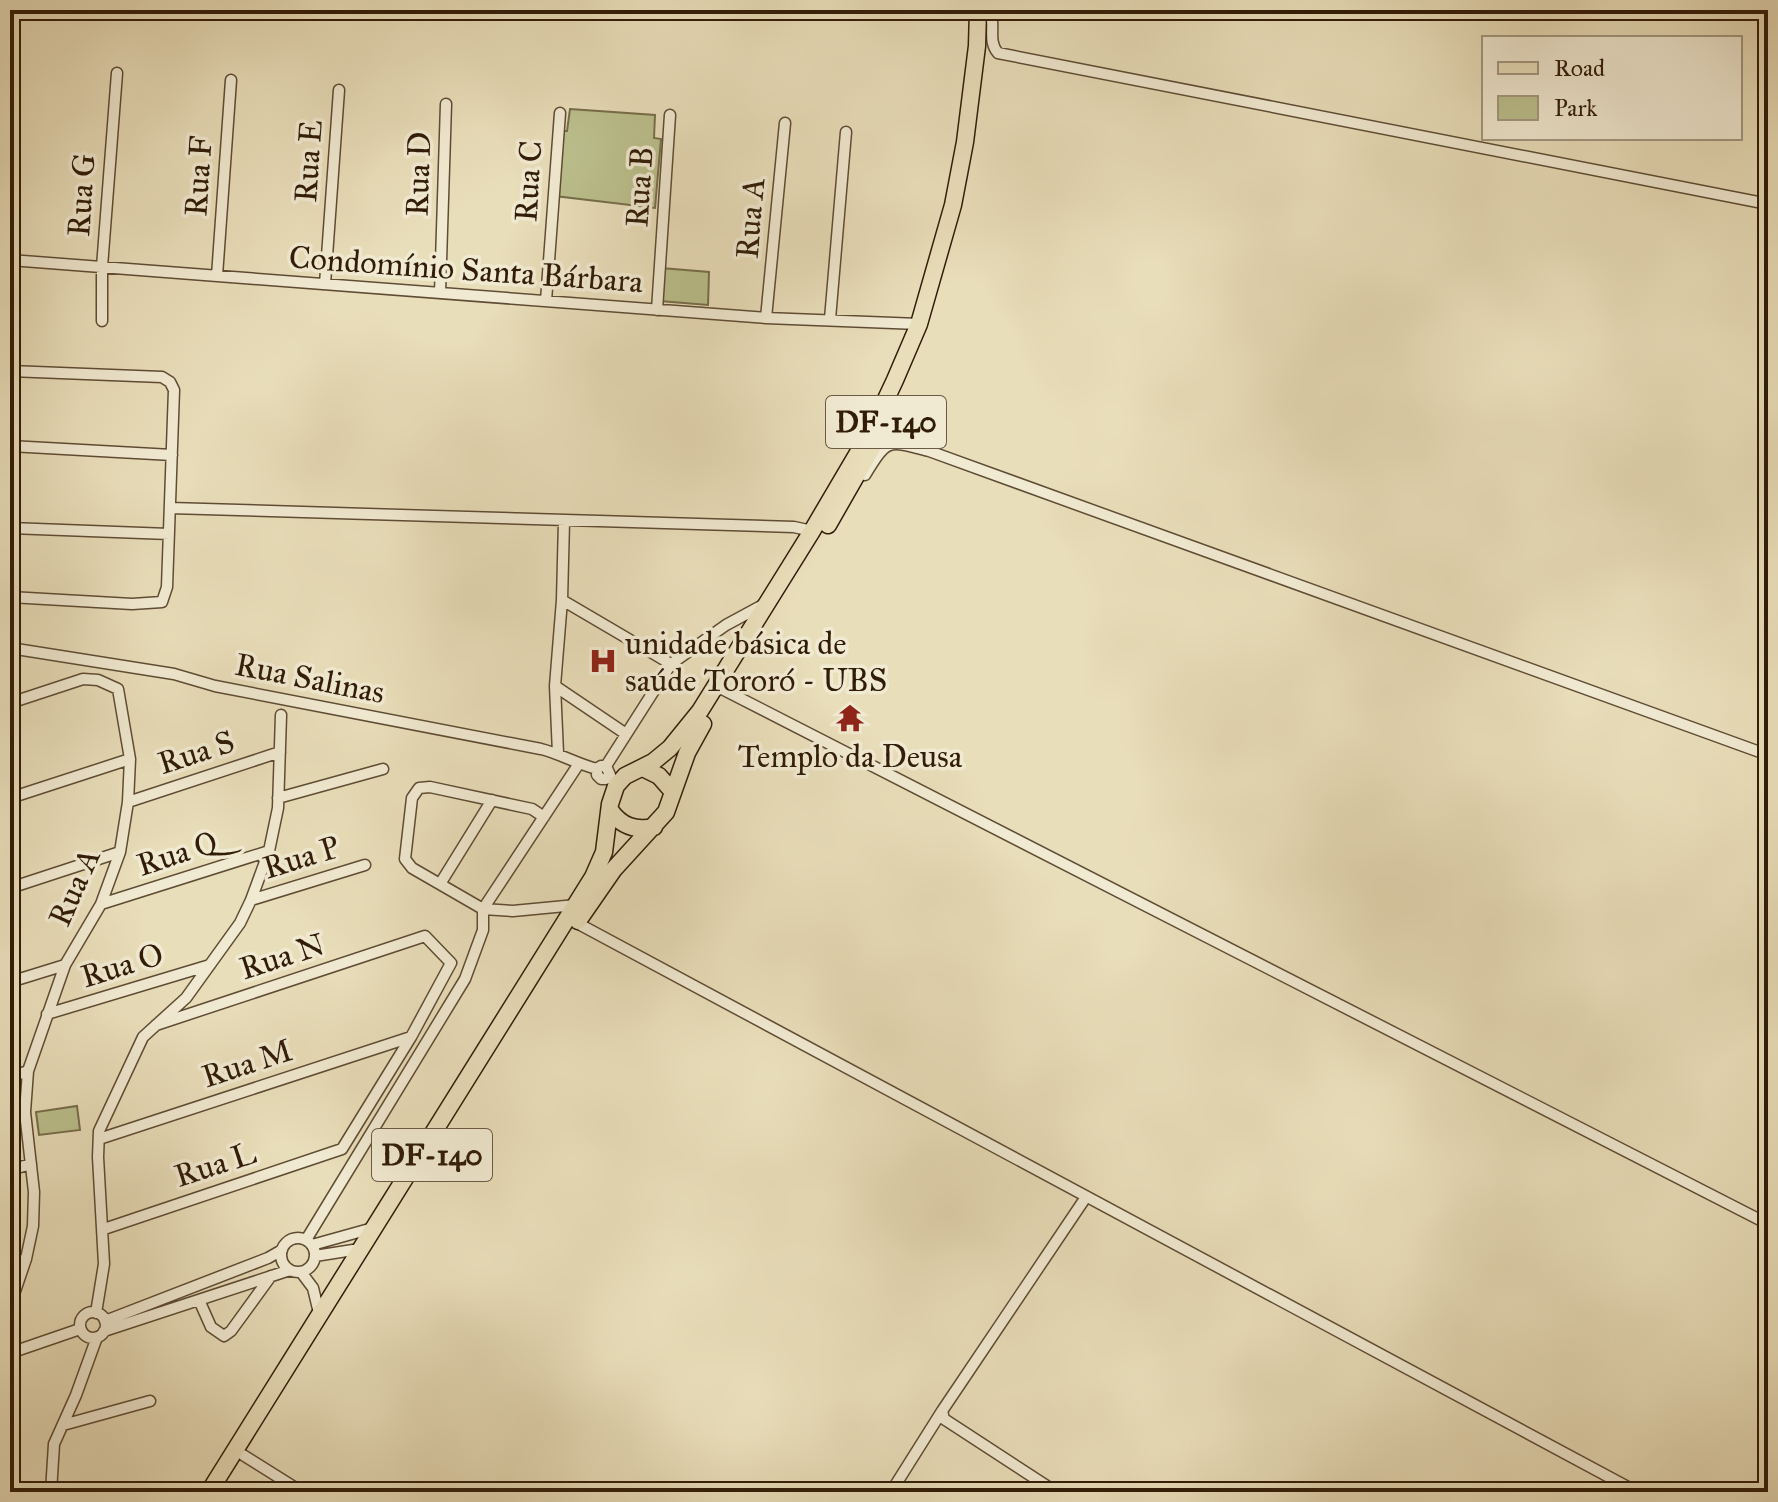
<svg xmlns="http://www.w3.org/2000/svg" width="1778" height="1502" viewBox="0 0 1778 1502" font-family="'IM FELL Great Primer',serif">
<rect width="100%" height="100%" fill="#e9deba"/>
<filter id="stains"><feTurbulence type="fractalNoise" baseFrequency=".0025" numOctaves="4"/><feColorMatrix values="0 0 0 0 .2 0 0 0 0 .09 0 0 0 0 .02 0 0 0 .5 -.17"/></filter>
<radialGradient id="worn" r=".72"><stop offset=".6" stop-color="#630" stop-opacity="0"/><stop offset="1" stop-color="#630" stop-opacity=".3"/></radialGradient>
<path fill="#bbc08d" stroke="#766e4a" stroke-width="2" d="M570 109 655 115 654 138 661 139 655 208 555 196 560 131H567Z
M661 268 709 272 708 305 660 301Z
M77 1106 80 1130 39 1135 36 1112Z"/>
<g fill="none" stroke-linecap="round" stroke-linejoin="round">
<defs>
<path id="street" d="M990 10C996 24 987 41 998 53L1768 204
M10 260 766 318 919 324
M217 276 231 80
M325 284 339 90
M440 293 446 104
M546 301 560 113
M657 310 670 115
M766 318 785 123
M830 319 846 132
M102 321V267L117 73
M10 371 162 377 170 382 174 390 167 587 162 602 132 604 10 597
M10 446 172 455
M865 475C888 438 887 440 929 451L1768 755
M170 508 794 527 812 531
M10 528 169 534
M562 600 671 664
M10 648 174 674 215 686 541 749C561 754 577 764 597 769L601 766H606L610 775 606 779H601L597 775V769
M555 686 626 734
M724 690 1768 1224
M10 703 83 679 98 680 118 689 130 759 128 802 120 852 101 904 65 965 28 1071 25 1112 34 1192 33 1226 26 1259 10 1306
M558 753 555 686 562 600 564 521
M606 766 671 664 726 625 763 605
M10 798 130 759
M278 798 383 769
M128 802 280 752
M544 817 532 809 430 787 419 788 412 798 405 859 412 868 483 909 513 911 576 905
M440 884 492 800
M10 888 120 852
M251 900 365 865
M101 904 269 851
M577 923 1637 1492
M10 982 65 965
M47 1014 210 965
M10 1077 28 1071
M99 1139 411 1037
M10 1170 31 1164
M104 1229 342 1149 411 1037 451 963 425 936 156 1025
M281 1255a17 17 0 1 1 34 0a17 17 0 1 1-34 0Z
M306 1240 465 979 483 930V909L578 765
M312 1245 373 1228
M315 1256 353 1250 361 1251
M10 1264 26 1259
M301 1272 313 1288 319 1313
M199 1300 211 1327 224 1336 231 1331 271 1276
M80 1325a13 13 0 1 1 26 0a13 13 0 1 1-26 0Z
M96 1313 104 1264 98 1157 99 1131 143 1037 186 998 240 923 251 900 269 851 278 808 281 715
M105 1321 268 1258 282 1250
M104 1331 290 1270
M10 1353 80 1329
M942 1411 944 1419 1056 1492
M63 1425 150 1401
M243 1455 302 1492
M51 1492 54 1444 76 1395 97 1337
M891 1492 942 1411 1086 1197"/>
<path id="primary" d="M828 525 872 448
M643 768 659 776 673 792
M610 810C621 826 635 831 654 827
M578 921 614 869 666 812 687 753 703 724
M209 1492 593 877 604 852 610 804 616 786 625 776 653 762 670 748 700 711 812 531 872 429 895 380 919 324 953 205 965 142 977 46 978 10"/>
</defs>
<use href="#street" stroke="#5f4c34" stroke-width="13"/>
<use href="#primary" stroke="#311c08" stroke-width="19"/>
<use href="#street" stroke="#f1ead2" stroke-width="10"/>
<use href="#primary" stroke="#e9deba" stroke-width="16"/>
</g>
<defs>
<symbol id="hospital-bare" viewBox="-9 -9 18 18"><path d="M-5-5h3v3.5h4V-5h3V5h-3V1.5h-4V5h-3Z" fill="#8f2418" stroke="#f1ead2" stroke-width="2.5" paint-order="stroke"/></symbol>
<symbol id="temple-bare" viewBox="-9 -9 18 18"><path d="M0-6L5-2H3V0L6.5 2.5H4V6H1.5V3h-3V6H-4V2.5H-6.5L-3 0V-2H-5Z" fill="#8f2418" stroke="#f1ead2" stroke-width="2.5" paint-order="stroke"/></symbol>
</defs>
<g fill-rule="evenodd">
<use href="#hospital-bare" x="583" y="641" width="40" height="40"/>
<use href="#temple-bare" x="830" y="698" width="40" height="40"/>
</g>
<g text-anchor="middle" stroke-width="7" stroke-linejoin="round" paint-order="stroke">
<g fill="#f1ead2" stroke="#6b5a45" stroke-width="2">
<rect x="826" y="396" width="120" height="52" rx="6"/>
<rect x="372" y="1129" width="120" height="52" rx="6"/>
</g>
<g font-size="30" font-weight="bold" fill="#311c08">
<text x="886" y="432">DF-140</text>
<text x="432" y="1165">DF-140</text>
</g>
<g font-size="32" fill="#311c08" stroke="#f1ead2">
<text transform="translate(308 161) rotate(-86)" y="11">Rua E</text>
<text transform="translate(418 174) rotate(-88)" y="11">Rua D</text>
<text transform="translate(198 176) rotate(-86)" y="11">Rua F</text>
<text transform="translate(528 181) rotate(-86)" y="11">Rua C</text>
<text transform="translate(639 187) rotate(-86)" y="11">Rua B</text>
<text transform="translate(81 195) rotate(-86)" y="11">Rua G</text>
<text transform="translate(750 218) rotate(-85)" y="11">Rua A</text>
<text transform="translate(466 269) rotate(4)" y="11">Condomínio Santa Bárbara</text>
<text transform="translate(310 678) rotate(11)" y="11">Rua Salinas</text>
<text transform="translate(196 752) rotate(-18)" y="11">Rua S</text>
<text transform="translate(177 853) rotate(-18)" y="11">Rua Q</text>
<text transform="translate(301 857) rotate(-17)" y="11">Rua P</text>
<text transform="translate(74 887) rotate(-66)" y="11">Rua A</text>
<text transform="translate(282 956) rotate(-18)" y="11">Rua N</text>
<text transform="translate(122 965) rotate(-17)" y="11">Rua O</text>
<text transform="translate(247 1063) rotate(-18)" y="11">Rua M</text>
<text transform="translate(215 1164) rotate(-18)" y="11">Rua L</text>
</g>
<g font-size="32" fill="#311c08" stroke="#f1ead2" text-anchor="start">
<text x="625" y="654">unidade básica de<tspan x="625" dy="37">saúde Tororó - UBS</tspan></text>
<text x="850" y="767" text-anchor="middle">Templo da Deusa</text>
</g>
</g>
<rect width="1778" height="1502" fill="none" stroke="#e9deba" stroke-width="40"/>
<rect x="12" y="12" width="1754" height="1478" fill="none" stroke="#311c08" stroke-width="4"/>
<rect x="20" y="20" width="1738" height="1462" fill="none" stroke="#311c08" stroke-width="2"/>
<rect x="1482" y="36" width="260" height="104" fill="#f1ead2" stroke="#a49881" stroke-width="2"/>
<rect x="1498" y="62" width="40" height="12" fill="#e9deba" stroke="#a49881" stroke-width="2"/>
<text x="1554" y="76" font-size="24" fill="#311c08">Road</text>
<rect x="1498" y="96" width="40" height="24" fill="#bbc08d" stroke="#a49881" stroke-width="2"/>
<text x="1554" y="116" font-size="24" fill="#311c08">Park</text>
<rect width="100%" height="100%" filter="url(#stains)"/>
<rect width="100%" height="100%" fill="url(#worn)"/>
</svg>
